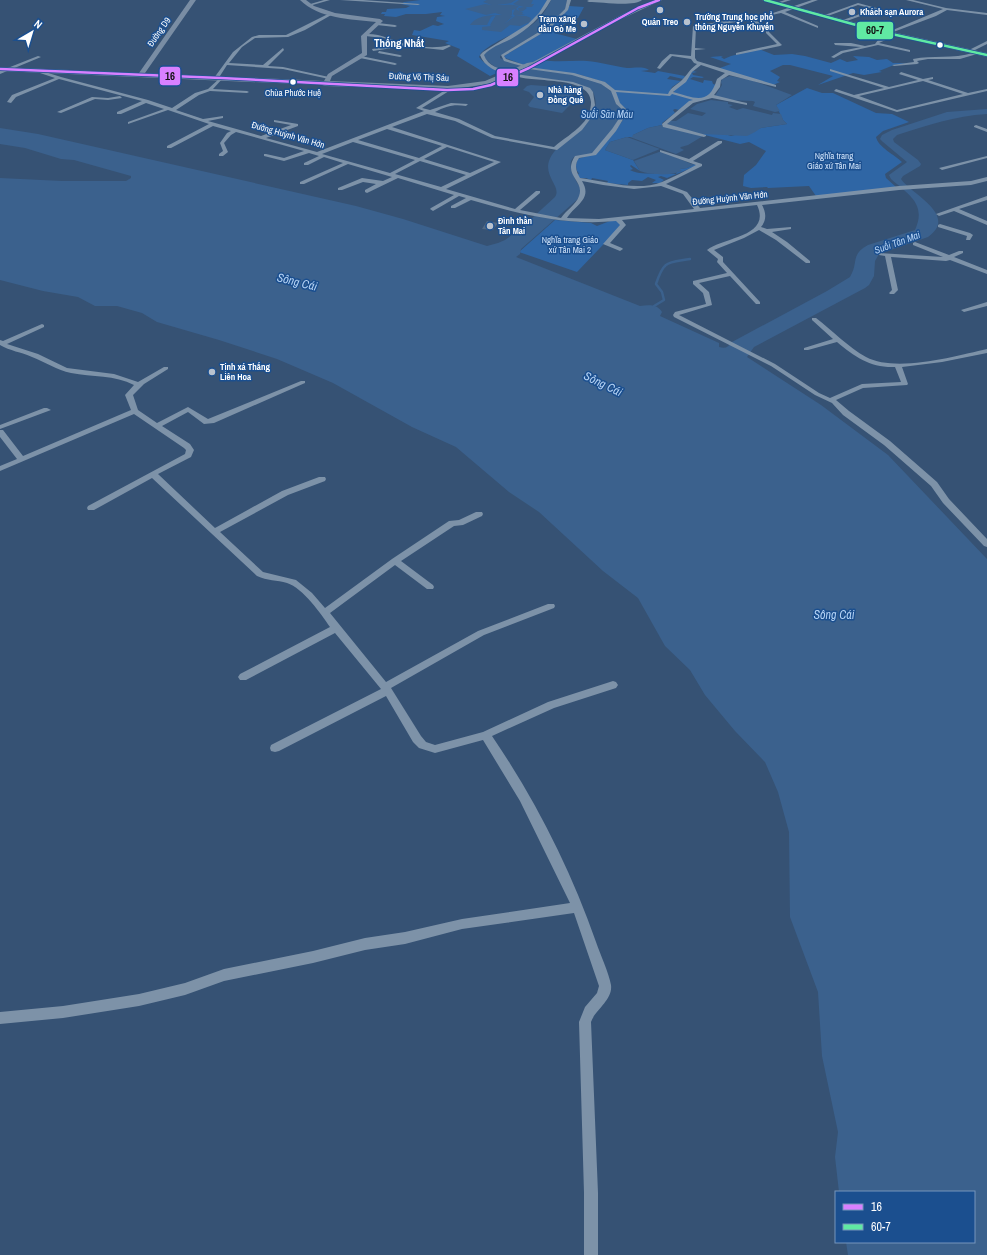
<svg xmlns="http://www.w3.org/2000/svg" width="987" height="1255" viewBox="0 0 987 1255" font-family="'Archivo Narrow',sans-serif">
<rect width="100%" height="100%" fill="#365274"/>
<path fill="#2f66a5" d="M420 0H547C533 34 503 33 481 53L479 57C485 65 494 68 502 71L490 76 457 56 460 49 445 43 449 41C436 39 425 37 412 35L414 30 420 31 433 25 438 26 444 24 436 21 437 17 445 16 440 15 442 12 426 14H406L396 17 384 16 385 14H381L382 12H386L387 9 406 8 410 6 401 4 404 2Z
M569 6 584 7 578 18H572L554 33 577 39 534 63 524 65 505 58 504 56 550 28 568 9Z
M759 49 774 55 792 54 805 56 831 63 840 59 847 62 858 60 853 56 869 57 877 60 887 59 893 63H908L894 65 879 71 882 72 864 75 853 73 818 85 833 76 790 65H783L770 71 780 77 777 81 780 82 773 85 717 69 731 64 710 57 723 56 721 57 724 59 731 56Z
M543 60C558 63 572 60 587 61 600 62 614 66 627 68 634 68 644 66 649 70L641 71 655 73 658 71 685 76 683 79 670 76 667 79 681 81 672 87 670 92 694 100 688 103 679 110 675 109 673 110 675 113 662 123V125L648 128 633 135V137H627L610 142 605 150 633 160 640 171 631 165 630 166 633 169 630 170C640 176 662 172 676 174L679 169 687 168 693 165 690 164 697 165 696 166 667 178 661 176 658 177 664 180 660 183H652L656 180 648 177 642 181 632 180 628 183V185L607 183 608 181 592 178 591 180 586 178H578L576 174H579L578 172 577 171 576 166 577 159 595 154 614 133 629 111 620 104 615 91 606 83 581 75 533 68 535 64Z
M693 71 697 72 692 73 693 75 704 77 702 78 693 77 690 79 703 83 704 80 712 81 713 84 717 85 710 96 699 100 674 93V90Z
M807 88 822 93H833L876 113 892 114 909 122 883 131 876 137C878 147 895 155 902 162L885 174 886 178 896 187 816 196 809 186 768 188 767 187 751 188 743 186 744 175 756 165 766 151 749 142 740 144 701 134H725L731 136 761 128 787 124 783 120 776 105Z
M555 220 591 223 597 226 610 221 617 220 622 225 577 272 519 252Z"/>
<path fill="#3b618d" d="M487 0H516L511 3 497 5C504 5 511 4 519 6L516 9 519 11 518 8 524 7 513 4 519 0H533L531 4H534L532 7H525L527 8 523 11H520L523 12 522 14 525 15 515 16 513 14 515 9 512 10V15L510 16H513L504 24 515 16H526L531 18 530 22 520 26 510 25 501 32 482 30V27L491 26 490 25 496 15 491 17 487 25H470C477 15 491 15 502 15L495 13 486 15 465 9 485 4 492 5 483 2Z
M551 0H567L565 9 550 25 500 56V58L509 62 525 67 573 75 599 82 612 92 616 104 624 111C619 120 599 149 592 153 587 156 581 155 576 156 563 162 577 183 582 190L579 198 521 249 520 254 516 257 640 306C649 305 657 304 662 312L660 316 719 343V347C726 349 728 347 732 342L827 291 850 277C859 262 850 255 868 245L915 230C927 204 908 194 891 179L889 175 907 162 883 142 880 139 882 135 892 130 947 112 987 109V114C954 116 929 125 897 135L893 139 894 142 918 160 921 164 920 166 903 176 901 179C911 194 959 215 928 237L879 254 875 261 874 276 869 285 865 288 754 347 747 357 821 405 888 455 987 559V1255H848L846 1242H974V1192H839L835 1157 838 1132 822 1056 818 992 790 917 789 832 778 792 765 762 735 731 705 695 690 670 665 646 638 598 603 571 539 512 509 492 456 447 412 427 333 383 277 359 219 340 157 322 142 313 117 306H95L78 297 43 291 0 280V178L62 181H126L131 178V176L74 160 61 159 25 148 0 144V128L38 134 356 206 403 219 487 246 498 243 505 240 519 230 555 197C563 185 537 174 554 152 568 134 606 121 593 92 588 89 582 85 576 84 550 76 498 81 483 55 506 32 535 36 551 0Z
M730 76 751 80 792 95 776 105 780 111 775 112 753 106 755 102 753 101 728 100 715 96 722 85 721 82 722 79Z
M531 85 571 88 575 91 573 96 576 99 562 113 530 107 528 105 534 97 529 92 523 90 527 86Z
M711 100 728 102V104L733 105 729 107 737 110 743 108 772 115 773 113 781 114 783 120 787 124 761 128 755 132 747 136 701 134 666 124 669 121H676L688 113 702 116 706 113 690 109 697 104Z
M662 125 663 126 703 136 688 145 681 147 680 148 684 150 676 154 630 137H632L633 135 648 128Z
M627 137 660 149 633 160 605 150 610 142Z
M659 152H663L694 165 687 168 680 169 682 171C671 176 651 175 640 171L634 161Z"/>
<g fill="none" stroke-linecap="round" stroke-linejoin="round">
<path stroke="#3b618d" stroke-width="2.5" d="M654 306 664 300 662 292 656 284C664 260 667 263 690 259"/>
</g>
<path fill="#526984" d="M487 221 498 223 493 230 482 229Z"/>
<g fill="none" stroke-linecap="round" stroke-linejoin="round">
<path fill="#7d92a8" fill-rule="evenodd" d="M324 0H330L309 6 307 5Z
M340 0H363L420 4 418 5Z
M547 0H551C541 18 528 29 511 39 501 44 491 47 484 55 488 67 501 69 512 72V74C499 74 484 67 480 55L483 52 528 24 539 13Z
M567 0H571L568 10 549 29 504 56 506 59 525 65V67L504 61 501 55 547 27 565 9Z
M589 0H642C634 7 601 2 589 2L587 1Z
M785 0H791L778 4 776 3Z
M812 0H818L785 12 818 26V28L781 13 753 19 769 28V32L782 45 780 46 736 55V53L777 44 766 33V29L749 20 696 28 695 48 706 49 695 50V58L697 61 776 85V87L729 75 721 80 720 87 714 95 742 102 747 103V105L712 98 693 103 667 124 706 135V136L704 137 663 127 662 124 689 101 693 100 672 94 670 96 616 92 620 103 628 111 616 131 596 155 579 158C574 165 576 171 580 178 606 181 636 192 662 182 674 177 685 171 696 165L660 152V150L689 159 718 141H722V143L693 161 702 164V166L666 184 687 192 700 208 899 186 971 181 987 177V181L971 185 899 190 762 205C766 212 767 220 761 227L767 229 791 227V229L772 232 787 242 810 261V263H806L776 240 759 230 744 238 714 250 723 257V262L760 302V304H756L730 276 699 283 709 292 712 305 679 315 775 364 819 393 830 398 862 384 901 382 895 367C871 368 855 357 837 342L808 350H804V348L833 339 812 320V318H816C832 330 849 348 866 357 896 373 956 356 987 349V353L942 362 902 367 908 384 907 385 863 388 836 400 849 411 890 441 937 482 949 499 987 539V547L984 546 943 503 931 486 884 445 843 415 832 403 815 395 771 366 674 317 673 315 675 312 706 304 703 293 693 284V281L727 273 717 262 718 259 707 250C723 237 772 237 757 205L622 220 626 225 610 243 622 248 623 249 620 251 603 244 620 225 616 221C566 226 519 214 471 200L455 208H451V206L466 198 459 196 433 211 430 209 431 208 454 195 398 178 367 193 365 192V190L376 184 363 182 342 190H338V188L362 178 383 181 392 177 348 164 304 184H300V182L343 163 324 157 308 165H304V163L319 156 309 153 284 161 264 156V154H266L284 158 304 151 236 132 231 135 224 143 228 152 223 156H219V154L223 151 220 143 227 133 231 131 213 126 171 148H167V146L209 124 168 110 128 124V122L164 109 146 103 121 114H117V112L142 101 59 79 16 97 11 103 7 102 12 95 55 78 40 73 42 71 61 77 148 100 172 108 195 93 208 89 221 77 223 78 213 89 247 91 249 92 247 93 210 91 199 95 176 110 203 119 223 116V118L208 121 261 136 291 125 274 122V120L298 124V126L266 138 317 152 424 111 416 108 447 89 449 91 422 108 430 110 451 103 468 104 466 106C454 104 446 106 435 112L459 119 495 136 554 147C563 139 574 133 582 124 588 118 591 110 591 102 590 74 529 84 513 75L515 74 573 82 590 88 593 92 595 105 591 118 582 130 557 150 492 138 455 121 427 114 392 127 501 162 446 189 515 209 536 191H540V193L520 210 561 218C566 210 576 205 579 196 585 180 562 176 575 156L592 153 612 129 624 111 616 104 611 91 601 84 572 75 529 69 528 67 574 73 605 82 615 90 668 94C671 87 677 85 682 80 689 73 688 71 697 64L694 63 691 59 672 56 660 69 657 68 662 61 670 54 691 56 693 26 770 14ZM701 65 725 73 717 79C709 106 695 98 673 92L686 82 692 72ZM387 129 442 146 419 158 358 140ZM353 142 415 160 390 173 322 154ZM447 147 494 162 470 173 424 159ZM420 161 466 175 441 187 395 174ZM582 181 603 185 634 189 661 186 683 194 694 209 599 219 567 218C575 205 593 199 582 181Z
M906 0H913L946 8 987 13V15L947 10 936 16 888 34V32L943 9Z
M858 3 880 9 844 22 843 20 874 9 858 5 825 17 822 16Z
M330 13 333 14 305 30 288 37 255 38 242 47 229 63 263 65 283 48 284 50 268 66 283 67 329 77V79L283 69 227 65 218 79 214 78 233 52 252 37 259 35H286Z
M378 23 395 25 397 26 395 27 377 25Z
M895 33 896 35 879 43 910 50V52L878 45 843 53 834 58 831 57 841 51 861 47 835 45 834 43H851L865 46 875 44 878 40Z
M364 34C382 33 390 40 406 44 419 47 437 49 449 45L451 46 443 50 405 46 373 51 372 49 400 45 384 38 365 36Z
M987 41V44L975 50 977 54 960 59H928L917 61 919 63 917 64 894 66 892 65 914 62 913 59C933 55 953 59 973 53L971 49Z
M379 51 400 55 402 56 400 57 378 53Z
M38 56 41 57 0 74V71Z
M361 56 395 63 397 64 395 65 360 58Z
M830 69 889 87 918 80 899 74 901 72 923 79 933 77V79L928 80 968 93 987 89V91L897 112 834 91 836 89 854 95 884 88 830 71ZM923 81 963 94 897 110 859 96Z
M120 96 122 98 108 100 95 99 61 113 57 112 92 97 108 98Z
M976 125 987 129V132L974 127V126Z
M987 156V158L942 170 939 168Z
M987 196V200L959 209 987 221V225L954 211 939 216 936 214Z
M940 224 970 233 973 235 970 240H966L967 236 938 227V225Z
M915 242 949 255 959 251H963V253L954 257 987 270V274L950 260 946 261 891 257 898 290 894 294H890L889 293 892 290 885 256 879 255V253L943 257 913 245V243Z
M987 302V306L964 312 961 310Z
M42 324 44 325V327L7 344 38 354 67 368 114 374 138 382 164 367H168V369L144 384 133 395 138 410 157 423 188 407 208 419 301 381H305V383L214 423 204 424 188 412 162 426 190 444 194 450 191 457 158 474 215 528 282 491 319 477H325L326 479 325 481 288 495 220 532 263 572 296 580 312 593 325 608 392 559 449 521 459 520 476 512H482L483 514 482 516 463 525 454 526 401 561 433 585 434 587 433 589H427L395 565 330 613 386 682 478 631 548 604H554L555 606 554 608 484 635 391 688 421 736 426 742 435 745 483 732 548 702 613 681 616 682 618 685 616 688 554 708 492 736C535 799 571 870 596 942 600 954 609 973 611 985 613 1000 595 1010 591 1022L598 1193V1255H584V1193L579 1022 585 1007 597 993 599 986 574 913 462 929 405 944 365 950 313 963 224 981 185 995 139 1006 63 1018 0 1024V1012L63 1006 139 994 185 983 224 969 313 951 365 938 405 932 462 919 570 903 520 801 483 740 435 753 419 748 413 742 386 696 279 751 275 752 271 751 270 748 271 745 381 689 335 633 246 680H240L238 677 240 674 330 627C321 614 303 588 287 583 277 580 267 581 257 576L152 478 94 510H88L87 508 88 506 185 454 186 450 184 448 134 414 0 471V466L17 459 0 437V430H3L23 456 131 410 125 395 134 385C115 375 92 377 71 373 57 370 45 362 32 357 21 352 10 351 0 345V340L3 341Z
M44 408H47L51 410 0 429V425Z"/>
<path fill="#798da4" fill-rule="evenodd" d="M190 0H196L145 73 324 81 328 74 362 53 361 36 376 22C351 19 319 19 300 0H306L314 6 335 13 380 19 383 21 367 36V55L332 76 330 81 448 86 485 81 527 63 533 62 625 13 654 0H662L613 23 530 69 525 68 488 84 448 90 325 86 322 85 0 71V67L139 73Z"/>
<path fill="#7d8ea7" fill-rule="evenodd" d="M762 0H771L879 29 987 53V57L876 32Z"/>
<defs>
<path id="bus-1" d="M0 69 221 78 447 90 473 89 491 85 529 68 638 8 659 0"/>
<path id="bus-2" d="M765 0 878 31 987 55"/>
</defs>
<use href="#bus-1" stroke="#1b4f8f" stroke-width="4"/>
<use href="#bus-2" stroke="#1b4f8f" stroke-width="4"/>
<use href="#bus-1" stroke="#d880ff" stroke-width="2.5"/>
<use href="#bus-2" stroke="#60e9a3" stroke-width="2.5"/>
</g>
<g fill="#b9c2ce" stroke="#1b4f8f" stroke-width="1.5">
<circle cx="660" cy="10" r="4"/>
<circle cx="852" cy="12" r="4"/>
<circle cx="687" cy="22" r="4"/>
<circle cx="584" cy="24" r="4"/>
<circle cx="540" cy="95" r="4"/>
<circle cx="490" cy="226" r="4"/>
<circle cx="212" cy="372" r="4"/>
</g>
<g fill="#fff" stroke="#1b4f8f" stroke-width="1.5">
<circle cx="940" cy="45" r="3.5"/>
<circle cx="293" cy="82" r="3.5"/>
</g>
<g text-anchor="middle" stroke-width="3" stroke-linejoin="round" paint-order="stroke">
<g font-size="9" font-weight="bold" fill="#fff" stroke="#1b4f8f" text-anchor="start">
<text x="860" y="15">Khách sạn Aurora</text>
<text x="695" y="20">Trường Trung học phổ<tspan x="695" dy="10">thông Nguyễn Khuyến</tspan></text>
<text x="576" y="22" text-anchor="end">Trạm xăng<tspan x="576" dy="10">dầu Gò Me</tspan></text>
<text x="660" y="25" text-anchor="middle">Quán Treo</text>
<text x="548" y="93">Nhà hàng<tspan x="548" dy="10">Đồng Quê</tspan></text>
<text x="498" y="224">Đình thần<tspan x="498" dy="10">Tân Mai</tspan></text>
<text x="220" y="370">Tịnh xá Thắng<tspan x="220" dy="10">Liên Hoa</tspan></text>
</g>
<g font-size="9" fill="#fff" stroke="#1b4f8f">
<text transform="translate(159 32) rotate(-55)" y="3">Đường D9</text>
<text transform="translate(419 77) rotate(2)" y="3">Đường Võ Thị Sáu</text>
<text transform="translate(288 135) rotate(16)" y="3">Đường Huỳnh Văn Hớn</text>
<text transform="translate(730 198) rotate(-6)" y="3">Đường Huỳnh Văn Hớn</text>
</g>
<g font-size="9" fill="#fff" stroke="#1b4f8f">
<text x="293" y="96">Chùa Phước Huệ</text>
</g>
<g font-size="9" fill="#cfe3fa" stroke="#1b4f8f">
<text x="834" y="159">Nghĩa trang<tspan x="834" dy="10">Giáo xứ Tân Mai</tspan></text>
<text x="570" y="243">Nghĩa trang Giáo<tspan x="570" dy="10">xứ Tân Mai 2</tspan></text>
</g>
<g font-size="10" font-style="italic" fill="#b5d3f5" stroke="#1b4f8f">
<text x="607" y="118">Suối Săn Máu</text>
<text transform="translate(897 242) rotate(-20)" y="4">Suối Tân Mai</text>
</g>
<g font-size="11" font-weight="bold" fill="#fff" stroke="#1b4f8f">
<text x="399" y="47">Thống Nhất</text>
</g>
<g font-size="12" font-style="italic" fill="#b5d3f5" stroke="#1b4f8f">
<text transform="translate(297 282) rotate(14)" y="4">Sông Cái</text>
<text transform="translate(603 384) rotate(26)" y="4">Sông Cái</text>
<text x="834" y="619">Sông Cái</text>
</g>
</g>
<g stroke="#1b4f8f" stroke-width="1.5">
<rect x="856" y="21" width="38" height="19" rx="4" fill="#60e9a3"/>
<rect x="159" y="66" width="22" height="20" rx="4" fill="#d880ff"/>
<rect x="496" y="68" width="23" height="19" rx="4" fill="#d880ff"/>
</g>
<g font-size="11" text-anchor="middle" font-weight="bold" fill="#111">
<text x="875" y="34">60-7</text>
<text x="170" y="80">16</text>
<text x="508" y="81">16</text>
</g>
<rect x="835" y="1191" width="140" height="52" fill="#1b4f8f" stroke="#7695bc"/>
<rect x="843" y="1204" width="20" height="6" fill="#d880ff" stroke="#7695bc"/>
<text x="871" y="1211" font-size="12" fill="#ffffff">16</text>
<rect x="843" y="1224" width="20" height="6" fill="#60e9a3" stroke="#7695bc"/>
<text x="871" y="1231" font-size="12" fill="#ffffff">60-7</text>
<g transform="translate(32 32) rotate(38)" stroke="#1b4f8f" stroke-width="3" paint-order="stroke">
<path d="M0-3L7 15L0 10L-7 15Z" fill="#ffffff"/>
<text y="-6" font-size="11" font-weight="bold" text-anchor="middle" fill="#ffffff">N</text>
</g>
</svg>
